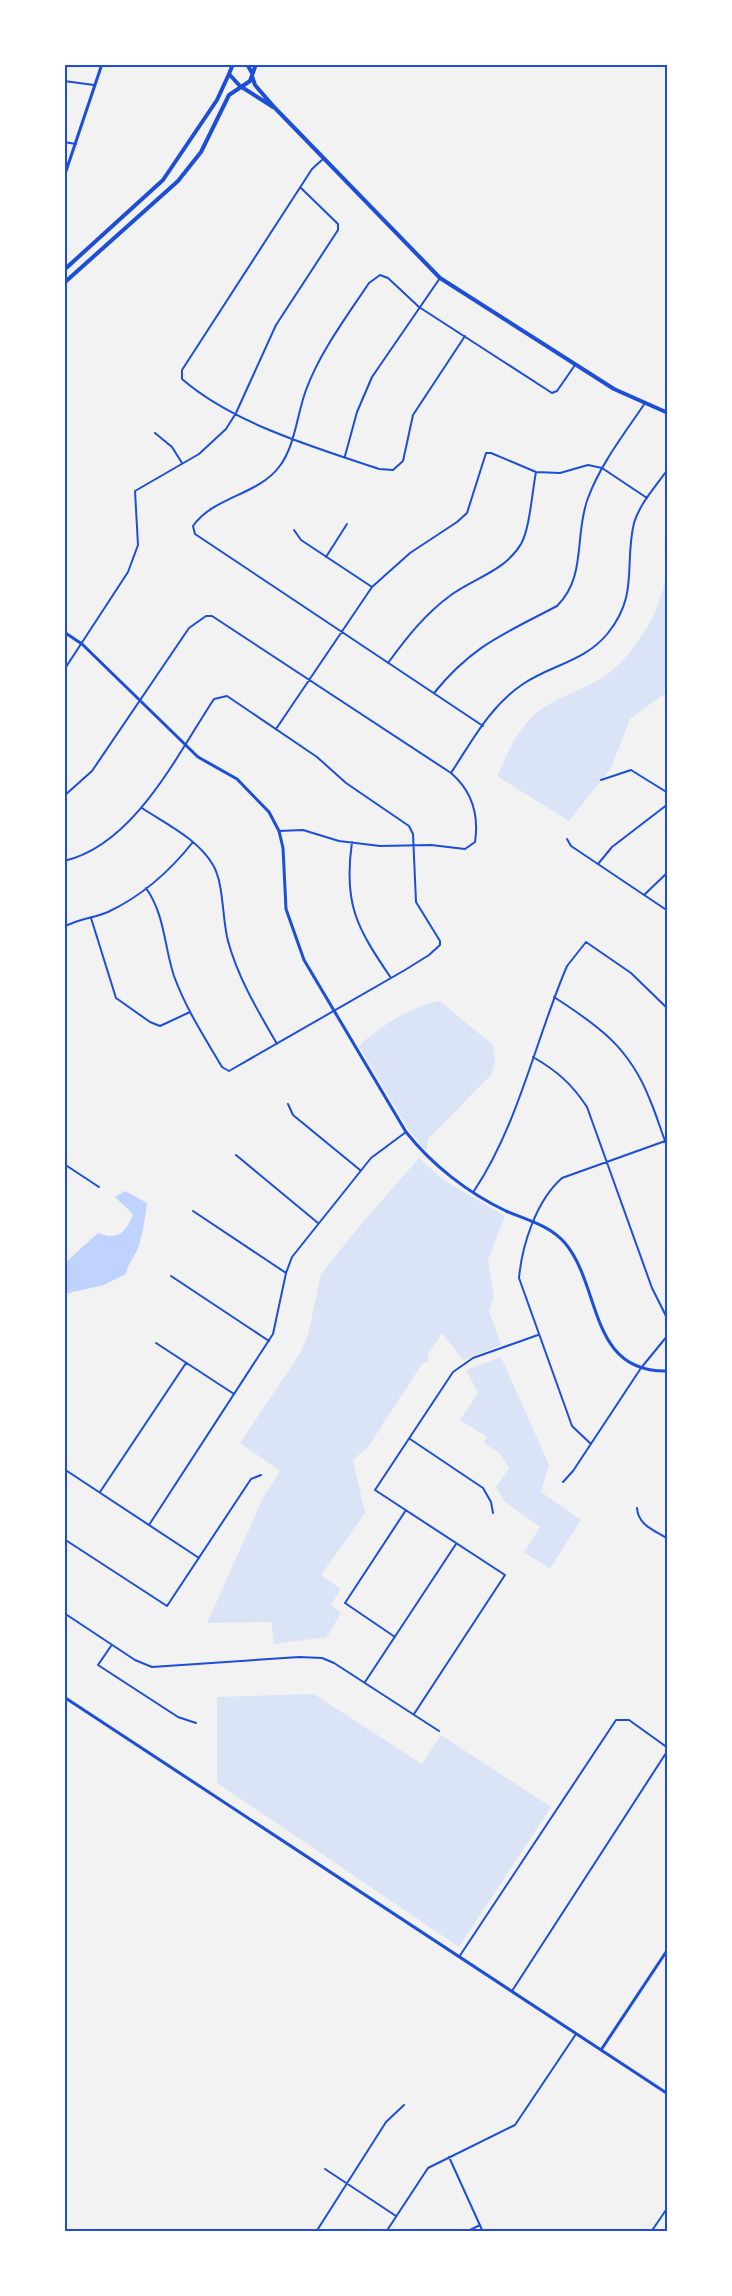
<svg xmlns="http://www.w3.org/2000/svg" width="732" height="2296" viewBox="0 0 732 2296" font-family="'Work Sans',sans-serif">
<rect width="100%" height="100%" fill="#f2f2f2"/>
<path fill="#dbe4f7" d="M667 530V692L630 719 611 768 569 821 497 776C507 756 513 738 528 721 552 695 587 691 610 672 620 664 628 655 635 645 652 623 664 598 666 570 666 556 661 543 667 530Z
M440 1001 493 1045 495 1062 491 1075 428 1139 427 1149 423 1148 407 1127 359 1046C377 1028 415 1004 440 1001Z
M419 1158 442 1179 505 1216 488 1260 494 1298 489 1311 501 1345 463 1360 442 1333 428 1355V1361L422 1364 368 1447 353 1460 365 1513 321 1575 341 1589 331 1605 341 1613 327 1637 274 1644 271 1622 207 1623 263 1498 280 1471 240 1443 299 1355 308 1335 321 1274 362 1223Z
M501 1357 549 1465 541 1492 581 1520 550 1569 524 1552 540 1527 504 1501 496 1487 509 1468 499 1453 484 1443 487 1437 460 1420 478 1393 466 1370Z
M314 1694 422 1764 441 1735 551 1807 459 1947 217 1783V1697Z"/>
<path fill="#bfd3fe" d="M125 1191 147 1203C145 1219 143 1233 138 1248 134 1258 128 1263 126 1274L104 1285 65 1294V1263L98 1233C118 1241 127 1232 133 1214L115 1197Z"/>
<g fill="none" stroke-linecap="round" stroke-linejoin="round">
<path stroke="#1d4ed8" stroke-width="2" d="M64 81 94 85
M64 142 76 144
M323 159 312 169 182 370V379C234 424 314 447 379 469L393 470 403 461 413 415 465 336
M155 433 172 447 182 463
M345 456 357 412 372 377 440 278
M294 530 301 540 372 587
M326 557 347 524
M388 663C407 637 425 614 451 595 474 578 505 571 521 544 530 528 532 492 536 472
M64 670 128 572 138 545 135 491 199 454 226 429 236 413 276 325 338 230V224L301 188
M434 693C473 645 504 634 557 606 587 577 574 534 588 498 601 463 625 433 645 403
M483 726 195 534 193 526C213 497 258 495 279 467 295 447 297 414 306 390 320 352 347 316 369 283L380 275 388 278 419 307 552 393 557 391 575 365
M276 729 372 587 410 553 457 522 467 513 486 453H491L536 472 560 473 588 465 602 468 647 498
M451 773C472 741 490 706 523 684 551 665 586 661 608 633 639 595 624 564 634 523 640 503 656 486 668 469
M601 780 631 770 668 793
M64 796 92 771 189 628 206 616H212L451 773C472 791 479 815 475 842L465 849 431 845 380 846 339 841 303 830 279 831
M142 808C166 824 198 839 213 865 224 883 222 919 228 941 238 978 258 1011 277 1044
M567 839 571 846 668 911
M352 842C343 904 357 928 391 978
M64 861C134 845 177 755 214 699L227 696 317 757 346 783 409 826 413 834 416 902 440 941V945L429 955 405 970 229 1071 222 1067C205 1038 186 1009 174 976 164 946 165 915 146 888
M598 864 612 847 668 804
M644 895 668 872
M91 918 116 998 150 1022 160 1026 190 1012
M64 927C77 919 94 918 108 912 142 896 170 871 193 842
M554 997C599 1026 630 1048 650 1100 657 1116 661 1132 668 1148
M533 1057C557 1071 572 1084 587 1107L652 1288 668 1320
M288 1104 293 1115 360 1170
M236 1155 318 1223
M64 1164 99 1187
M474 1191C519 1123 535 1041 567 966L586 942 631 973 668 1009
M193 1211 286 1273
M171 1276 269 1341
M156 1343 234 1394
M410 1439 483 1488 491 1502 493 1513
M591 1444 572 1426 519 1278C522 1245 536 1201 562 1178L668 1140
M64 1469 199 1558
M563 1482 573 1471 641 1368 668 1335
M100 1492 186 1363
M637 1508C638 1525 654 1530 668 1539
M149 1525 273 1334 286 1273 292 1257 371 1158 406 1132
M64 1539 167 1606 251 1479 261 1475
M64 1613 135 1660 152 1667 299 1657 322 1658 334 1663 439 1731
M395 1637 345 1603 406 1510
M111 1646 98 1665 178 1717 196 1723
M365 1682 456 1544
M414 1714 505 1575 375 1490 453 1372 473 1358 538 1335
M459 1957 616 1720H629L668 1748
M512 1991 668 1750
M449 2157 483 2232
M325 2169 396 2216
M316 2232 386 2122 404 2105
M386 2232 428 2168 515 2125 576 2034
M466 2232 480 2225
M651 2232 668 2207"/>
<path stroke="#1d4ed8" stroke-width="3" d="M64 177 102 64
M64 632 82 644 198 757 237 779 269 812 279 831 283 848 286 909 304 960 406 1132C432 1165 468 1193 506 1211 527 1220 549 1225 565 1243 602 1287 588 1373 668 1371
M64 1697 668 2094
M601 2050 668 1949"/>
<path stroke="#1d4ed8" stroke-width="4" d="M233 64 229 74 239 85
M247 64 252 73
M252 76 255 85 274 107 440 278 614 389 668 413
M240 86 273 107
M64 270 163 180 217 100 229 74
M64 283 178 181 201 152 229 95 250 81 256 64"/>
</g>
<rect width="732" height="2296" fill="none" stroke="#ffffff" stroke-width="132"/>
<rect x="66" y="66" width="600" height="2164" fill="none" stroke="#1d4ed8" stroke-width="2"/>
</svg>
